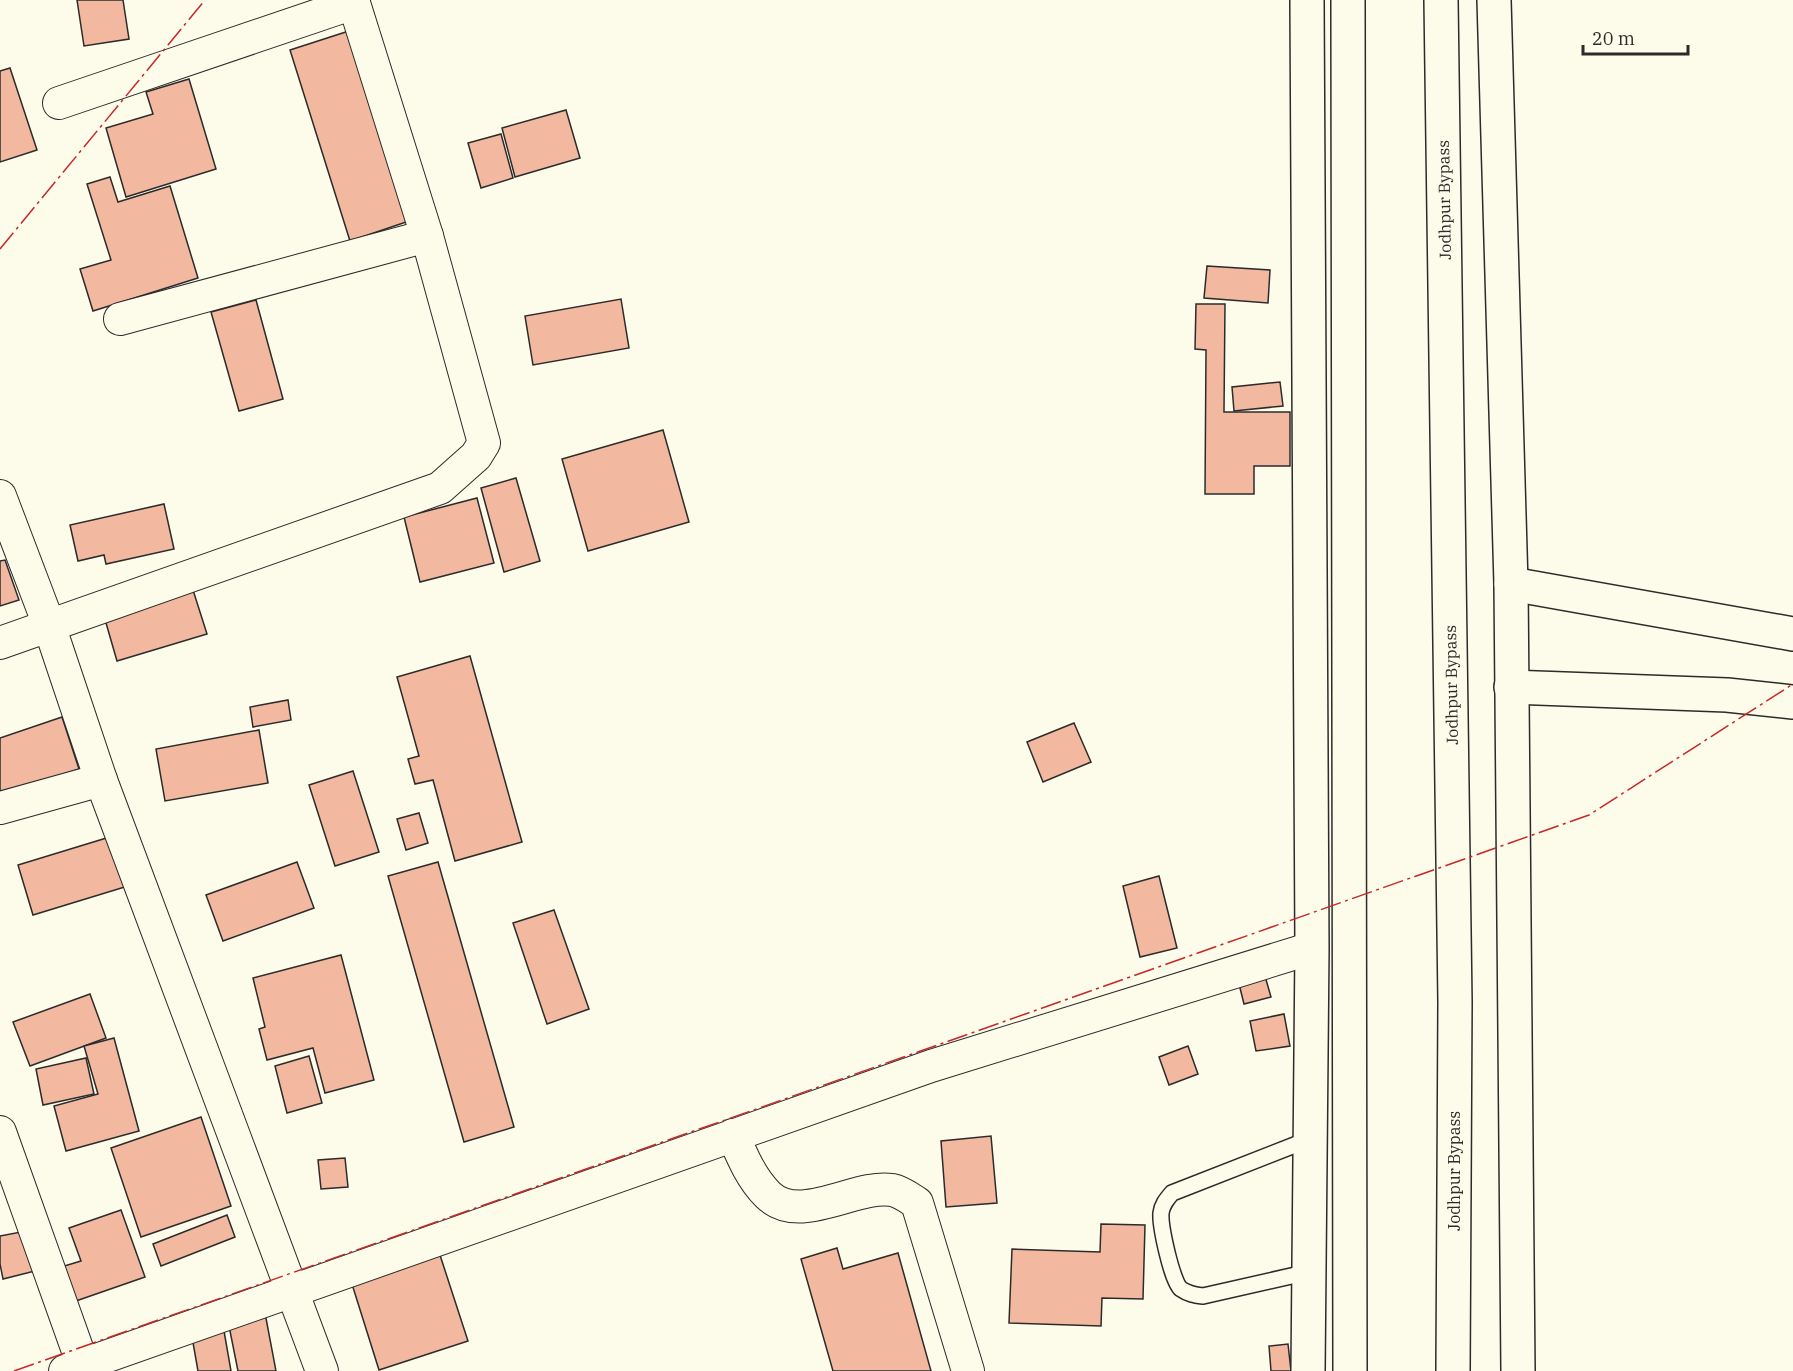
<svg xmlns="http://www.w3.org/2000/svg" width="1793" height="1371" viewBox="0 0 1793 1371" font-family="'IBM Plex Serif',serif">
<rect width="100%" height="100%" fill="#fdfbea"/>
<g fill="#f2b8a0" stroke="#2b2b2b" stroke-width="1.5">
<polygon points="77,0 123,0 129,39 84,46"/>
<polygon points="355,29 415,219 350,241 290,50"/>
<polygon points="10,68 37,150 0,162 0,71"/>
<polygon points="189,79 216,169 126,197 106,128 153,114 146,92"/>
<polygon points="566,110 580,158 515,177 502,128"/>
<polygon points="501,134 513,178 481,188 468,143"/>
<polygon points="110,177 118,202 170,186 198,278 93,311 80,269 111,260 87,184"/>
<polygon points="1207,266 1270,270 1268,303 1204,298"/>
<polygon points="621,299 629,348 533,365 525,316"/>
<polygon points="256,300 283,399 239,411 211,312"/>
<polygon points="1196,304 1225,304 1224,412 1290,412 1290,466 1254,466 1254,494 1205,494 1206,350 1195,349"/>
<polygon points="1280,382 1283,406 1234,411 1232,387"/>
<polygon points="663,430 689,522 588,551 562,459"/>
<polygon points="516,478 540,561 504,572 481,488"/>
<polygon points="477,498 494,563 420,582 404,517"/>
<polygon points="164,504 174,549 106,564 104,555 78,561 70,525"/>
<polygon points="5,560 19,600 0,606 0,561"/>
<polygon points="193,590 207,634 117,661 104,616"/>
<polygon points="470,656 522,842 455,861 433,780 415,784 408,759 419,756 397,677"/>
<polygon points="288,700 291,720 253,727 250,707"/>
<polygon points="62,717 79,769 0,795 0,738"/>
<polygon points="1074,723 1091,762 1043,782 1027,742"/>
<polygon points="259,730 268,783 165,801 156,749"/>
<polygon points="353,771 379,852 335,866 309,785"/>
<polygon points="419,813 428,843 406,850 397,819"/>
<polygon points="113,836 128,886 33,915 18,865"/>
<polygon points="297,862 314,908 223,941 206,895"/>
<polygon points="438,862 514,1127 464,1142 388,876"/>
<polygon points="1159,876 1177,948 1140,957 1123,886"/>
<polygon points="554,910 589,1009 547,1024 513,923"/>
<polygon points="341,955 374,1080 325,1093 313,1048 267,1060 259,1029 265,1027 253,978"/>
<polygon points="1263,969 1271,997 1244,1004 1237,976"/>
<polygon points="90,994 106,1038 30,1066 13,1022"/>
<polygon points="1284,1014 1290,1046 1256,1051 1250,1021"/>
<polygon points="114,1038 139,1131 66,1151 54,1106 98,1094 84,1046"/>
<polygon points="1188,1046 1198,1074 1169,1085 1159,1057"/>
<polygon points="309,1056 322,1103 287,1113 275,1066"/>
<polygon points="86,1058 94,1094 43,1105 36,1069"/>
<polygon points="201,1117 231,1206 141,1237 111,1148"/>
<polygon points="991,1136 997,1203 946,1207 941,1141"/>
<polygon points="345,1158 348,1187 321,1189 318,1160"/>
<polygon points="121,1210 145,1277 73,1302 61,1267 81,1261 69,1228"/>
<polygon points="227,1215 235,1237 161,1266 153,1244"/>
<polygon points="1101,1224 1145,1225 1143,1299 1102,1298 1101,1326 1009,1323 1012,1249 1100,1252"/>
<polygon points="26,1231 35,1271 3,1279 0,1264 0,1236"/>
<polygon points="837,1248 843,1269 898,1253 931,1371 833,1371 801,1259"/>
<polygon points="439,1252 468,1341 379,1370 351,1281"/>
<polygon points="265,1313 276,1371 238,1371 228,1321"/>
<polygon points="224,1331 231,1371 198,1371 192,1337"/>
<polygon points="1288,1344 1291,1371 1271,1371 1269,1346"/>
</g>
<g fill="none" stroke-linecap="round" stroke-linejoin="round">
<g stroke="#2b2b2b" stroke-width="18">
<path id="service" d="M1309,1272L1203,1296C1195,1295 1188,1294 1181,1289C1172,1282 1160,1226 1161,1213C1162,1205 1166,1200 1172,1193L1310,1139"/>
</g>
<g stroke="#2b2b2b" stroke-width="34">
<g id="minor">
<polyline points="59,103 354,3"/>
<polyline points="120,319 427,236"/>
<polyline points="0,496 49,625 101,780"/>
<polyline points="0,643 440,488 476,456 484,443 427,236 353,0"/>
<polyline points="0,808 101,780 322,1371"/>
<polyline points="0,1132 83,1365"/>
<path d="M733,1135C742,1156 751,1178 768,1195C800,1226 856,1184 892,1190C902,1192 909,1198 917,1203L968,1371"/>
<polyline points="65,1371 931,1066 1312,948"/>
</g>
</g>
<g stroke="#2b2b2b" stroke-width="36">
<g id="tertiary">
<polyline points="1307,0 1312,948 1308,1371"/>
<polyline points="1494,0 1511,584 1518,1371"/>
<polyline points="1511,584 1793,634"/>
<polyline points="1511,687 1727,695 1793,702"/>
</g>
</g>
<g stroke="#2b2b2b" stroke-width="36">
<g id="trunk">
<polyline points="1348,0 1350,1371"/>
<polyline points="1441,0 1455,1002 1453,1371"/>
</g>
</g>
<use href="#service" stroke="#fdfbea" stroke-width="15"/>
<use href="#minor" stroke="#fdfbea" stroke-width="32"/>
<use href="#tertiary" stroke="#fdfbea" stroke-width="33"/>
<use href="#trunk" stroke="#fdfbea" stroke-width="33"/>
<g stroke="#c62828" stroke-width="1.5" stroke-dasharray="21 4.5 3 4.5" stroke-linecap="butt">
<polyline points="0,249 205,0"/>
<polyline points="14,1371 1589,815 1793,684"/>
</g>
</g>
<g text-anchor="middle" stroke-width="4.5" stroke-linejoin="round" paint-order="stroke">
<g font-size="16" fill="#2b2b2b" stroke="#fdfbea">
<text transform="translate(1444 200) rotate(-91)" y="6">Jodhpur Bypass</text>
<text transform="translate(1451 685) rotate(-91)" y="6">Jodhpur Bypass</text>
<text transform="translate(1454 1171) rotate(-90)" y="6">Jodhpur Bypass</text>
</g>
</g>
<path d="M1583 45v9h105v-9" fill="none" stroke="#2b2b2b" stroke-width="3"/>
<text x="1592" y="45" font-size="18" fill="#2b2b2b" stroke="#fdfbea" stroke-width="4.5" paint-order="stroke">20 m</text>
</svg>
